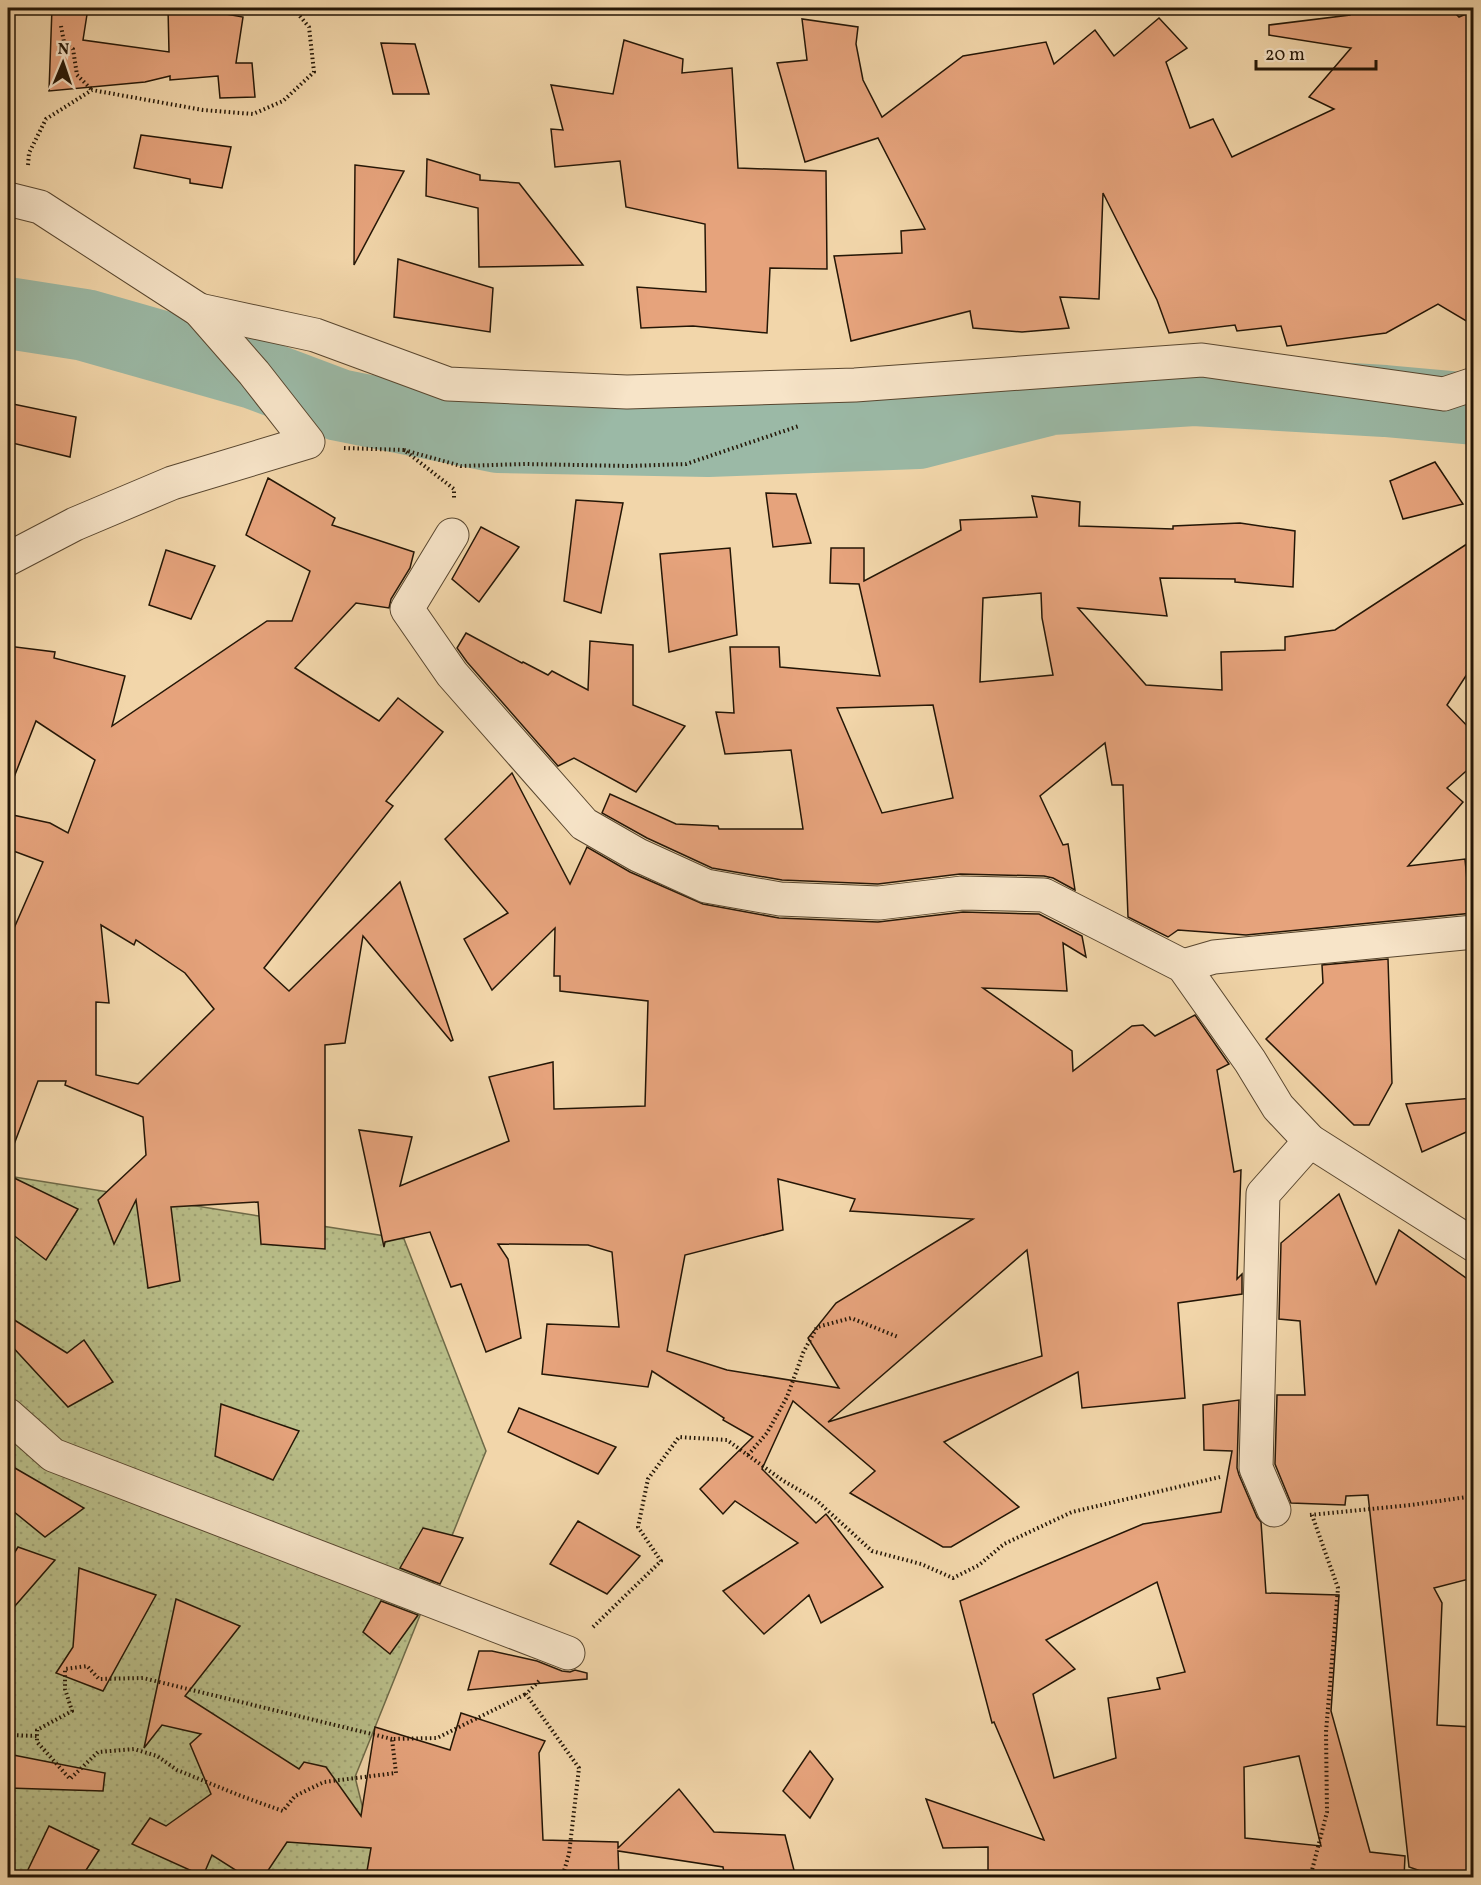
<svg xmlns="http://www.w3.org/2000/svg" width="1481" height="1885" viewBox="0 0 1481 1885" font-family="Vollkorn,serif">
<defs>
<pattern id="grass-dots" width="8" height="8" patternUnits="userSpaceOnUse" patternTransform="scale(1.5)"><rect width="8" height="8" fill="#b9be89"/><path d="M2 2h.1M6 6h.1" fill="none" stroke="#9fa375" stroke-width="1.8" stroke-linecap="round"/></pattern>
</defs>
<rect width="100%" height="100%" fill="#f2d6aa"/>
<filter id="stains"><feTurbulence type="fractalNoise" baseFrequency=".00333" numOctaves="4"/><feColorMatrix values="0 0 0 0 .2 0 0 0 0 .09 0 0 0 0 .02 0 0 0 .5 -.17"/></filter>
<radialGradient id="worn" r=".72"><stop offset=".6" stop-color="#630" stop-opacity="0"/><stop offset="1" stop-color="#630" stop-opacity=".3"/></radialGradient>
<polygon fill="url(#grass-dots)" stroke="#6e6a48" stroke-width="1.5" points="8,1176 404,1239 486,1451 355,1777 380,1877 8,1877"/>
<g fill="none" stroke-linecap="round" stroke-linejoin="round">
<polyline stroke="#9bb9a6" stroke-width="72" points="8,313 85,325 254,373 339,405 498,437 708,441 918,433 1051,399 1194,390 1385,401 1474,409"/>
</g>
<g fill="#e6a37c" stroke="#241606" stroke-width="1.5" fill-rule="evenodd">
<polygon points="52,8 88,8 83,40 169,52 168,8 192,8 243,17 236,63 252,63 255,97 220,98 218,76 170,80 170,76 145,82 49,91"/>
<polygon points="1350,8 1450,8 1459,17 1473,11 1473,325 1438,304 1386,333 1287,346 1281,326 1237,331 1235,325 1169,333 1157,300 1103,193 1099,299 1060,297 1069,328 1022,332 973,328 970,311 851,341 834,256 902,253 901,231 925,229 878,138 805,162 777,63 807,60 802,19 858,27 856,44 863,80 882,117 963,56 1046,42 1054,64 1095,30 1114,56 1159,18 1187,48 1166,62 1190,128 1213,119 1232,157 1334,109 1309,97 1351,48 1269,35 1269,25 1350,15"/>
<polygon points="624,40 683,59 682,73 732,68 738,168 826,171 827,269 770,268 767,333 693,326 641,328 637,287 706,292 705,224 626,207 620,161 555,167 551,129 563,130 551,85 613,94"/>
<polygon points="381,43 415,44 429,94 393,94"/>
<polygon points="141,135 231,147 222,188 190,183 190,179 134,168"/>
<polygon points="427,159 480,175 480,180 519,183 583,265 479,267 478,208 426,196"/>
<polygon points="355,165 404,171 354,265"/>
<polygon points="398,259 493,288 490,332 394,317"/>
<polygon points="8,403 76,417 70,457 8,442"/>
<polygon points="1435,462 1463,504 1403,519 1390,481"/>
<path d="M268,478L335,518L332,525L414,552L410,568L391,599L389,608L356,603L295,668L379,721L398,698L443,732L386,801L393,806L264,968L289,991L400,882L453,1040L451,1041L363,936L345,1043L325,1045V1249L261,1244L258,1202L171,1207L180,1281L148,1288L136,1200L114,1244L98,1200L146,1155L143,1117L65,1085L66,1081H38L10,1155L8,1154V942L43,862L8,849V814L50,823L68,833L95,760L36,721L9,790L8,789V646L55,652L54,658L125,676L112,726L267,621H292L310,571L246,535ZM101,925L134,945L136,940L185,973L214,1009L138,1084L96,1075V1002L109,1003Z"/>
<polygon points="766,493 796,494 811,543 773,547"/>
<path d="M1032,496L1080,502L1079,526L1173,529V526L1240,523L1295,531L1293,587L1235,582V579L1160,578L1167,616L1078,608L1146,685L1222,690L1221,652L1285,650V637L1335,630L1473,540V665L1447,705L1473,732V765L1447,788L1463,802L1408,866L1465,859L1468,891H1473V913L1246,935L1178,930L1168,937L1128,917L1123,785H1112L1105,743L1040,796L1063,845L1068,844L1075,890L1053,878L1044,876L960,874L878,884L782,880L712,868L647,838L602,813L610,794L676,824L718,826L719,829H803L791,750L725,754L716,712L734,713L730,647H779L780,667L880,676L859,584L830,583L831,548H864V581L961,530L960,520L1037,517ZM1041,593L1042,618L1053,675L980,682L983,598ZM933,705L953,798L882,813L837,708Z"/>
<polygon points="576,500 623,503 601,613 564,601"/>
<polygon points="481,527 519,547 479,602 452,579"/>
<polygon points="730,548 737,635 669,652 660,554"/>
<polygon points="166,550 215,566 191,619 149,605"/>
<polygon points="466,633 522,663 523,662 548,675 552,671 588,690 590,641 633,645 633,705 685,726 636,792 574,758 558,766 467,662 457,648"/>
<path d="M512,773L570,884L587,847L630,872L703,904L779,918L878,922L963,912L1039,914L1082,936L1086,957L1063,943L1067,991L983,988L1072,1051L1073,1071L1132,1026L1143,1025L1155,1036L1195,1015L1229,1064L1217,1070L1234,1172L1241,1170L1237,1279L1242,1274V1294L1178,1303L1185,1398L1082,1408L1078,1372L944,1442L1019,1507L951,1547H943L850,1493L875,1471L793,1401L762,1469L816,1523L826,1514L883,1587L821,1623L809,1595L764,1634L723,1591L798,1543L735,1501L723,1514L700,1489L753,1437L723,1420L724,1418L652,1371L648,1387L542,1374L547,1324L619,1327L612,1252L588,1245L498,1244L508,1259L521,1338L486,1352L461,1284L451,1287L430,1232L385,1242L384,1247L359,1130L412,1137L400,1186L509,1141L489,1077L553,1062L554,1109L645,1106L648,1001L560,991V976H554L555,928L492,990L464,939L508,913L445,839ZM778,1179L855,1199L850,1211L973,1219L836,1303L808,1338L839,1388L727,1370L667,1351L685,1255L783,1230ZM1027,1250L1042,1356L828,1422L849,1404Z"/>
<polygon points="1388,959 1392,1083 1369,1125 1354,1125 1266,1039 1323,983 1322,965"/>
<polygon points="1473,1098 1473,1129 1422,1152 1406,1104"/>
<polygon points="8,1175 78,1209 46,1260 8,1231"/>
<polygon points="1339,1194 1376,1284 1399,1230 1473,1283 1473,1578 1434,1588 1442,1603 1437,1725 1473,1727 1473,1878 1441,1878 1409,1867 1368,1495 1346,1496 1345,1505 1291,1503 1275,1464 1277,1395 1305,1395 1300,1321 1279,1319 1281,1243"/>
<polygon points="8,1316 67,1353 84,1340 113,1382 68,1407 8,1342"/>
<path d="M1239,1400L1237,1468L1239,1475L1257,1517L1261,1522L1266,1593L1339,1595L1331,1711L1370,1852L1405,1856L1404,1878H1218L1183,1871L1181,1878H988V1847L943,1848L926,1799L1044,1840L994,1722L992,1723L960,1601L1143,1524L1221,1512L1232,1451L1204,1450L1203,1405ZM1157,1582L1185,1672L1157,1678L1160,1689L1108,1698L1116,1758L1054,1778L1033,1694L1075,1669L1046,1640ZM1299,1756L1321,1846L1245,1838L1244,1767Z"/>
<polygon points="221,1404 299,1431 273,1480 215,1456"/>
<polygon points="519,1408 616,1447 598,1474 508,1432"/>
<polygon points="8,1464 84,1508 45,1537 8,1507"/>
<polygon points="578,1521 640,1556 607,1594 550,1564"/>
<polygon points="423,1528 463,1538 440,1584 400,1568"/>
<polygon points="18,1547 55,1560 8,1614 8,1563"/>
<polygon points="79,1568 156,1595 103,1691 56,1673 73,1647"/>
<polygon points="176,1599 240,1626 185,1696 299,1769 304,1762 326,1767 361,1816 375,1727 450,1750 461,1713 545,1741 539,1753 543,1840 618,1842 618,1848 679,1789 714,1832 785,1835 796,1878 725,1878 723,1867 618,1851 619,1878 384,1878 367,1871 371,1848 287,1842 263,1878 248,1878 212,1855 203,1876 132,1844 150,1818 166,1826 211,1794 190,1744 201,1734 162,1725 144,1748"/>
<polygon points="381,1601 418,1615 390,1654 363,1632"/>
<polygon points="479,1651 492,1651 537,1661 562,1671 570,1672 575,1670 587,1673 587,1679 468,1690"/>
<polygon points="810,1751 833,1779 810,1818 783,1791"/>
<polygon points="8,1754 105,1773 103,1791 8,1788"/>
<polygon points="49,1826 99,1850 81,1878 24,1878"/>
</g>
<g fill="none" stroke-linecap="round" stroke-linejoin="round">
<g stroke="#58462f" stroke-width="35">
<g id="minor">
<polyline points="8,199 40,207 199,310 254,373 308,442 172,483 75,524 8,559"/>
<polyline points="199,310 315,335 448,384 627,392 855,385 1202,360 1444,394 1474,384"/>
<polyline points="452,535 407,609 452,674 584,824 638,855 706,886 780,899 879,903 962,893 1044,895 1183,966 1250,1061 1278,1107 1310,1141 1474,1245"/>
<polyline points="1183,966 1214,957 1474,932"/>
<polyline points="8,1415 53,1455 568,1653"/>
<polyline points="1274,1510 1256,1468 1263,1194 1310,1141"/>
</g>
</g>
<g stroke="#241606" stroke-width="4" stroke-dasharray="1.5 3" stroke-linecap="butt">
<polyline points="61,26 64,42 73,49 77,75 92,90"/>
<polyline points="28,165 29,153 46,119 92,90 203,110 253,114 283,101 314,72 309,27 293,8"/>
<polyline points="344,448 404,450 454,489 454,498"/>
<polyline points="404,450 461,466 525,464 629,466 686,464 799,426"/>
<polyline points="748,1455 767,1433 787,1397 803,1353 817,1327 851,1318 898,1337"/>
<polyline points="1310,1515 1411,1505 1474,1496"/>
<polyline points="593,1627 661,1561 638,1527 648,1479 679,1437 727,1440 782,1480 816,1500 872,1551 921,1564 953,1578 979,1565 1004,1544 1072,1512 1220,1477"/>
<polyline points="539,1681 526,1694 579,1768 569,1854 562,1878"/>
<polyline points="8,1735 37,1736"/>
<polyline points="392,1739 143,1678 99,1679 87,1666 65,1669 65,1689 72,1711 37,1730 37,1742 70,1779 98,1752 134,1749 157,1756 177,1770 241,1796 283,1811 295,1796 324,1782 396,1773 392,1739 437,1738 526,1694"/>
<polyline points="1310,1878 1327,1812 1326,1732 1338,1588 1312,1515"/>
</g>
<use href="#minor" stroke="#f7e4c8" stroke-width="33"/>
</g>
<rect width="1481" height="1885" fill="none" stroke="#f2d6aa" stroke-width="30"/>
<rect x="9" y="9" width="1463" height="1867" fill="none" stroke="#241606" stroke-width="3"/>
<rect x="15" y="15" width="1451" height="1855" fill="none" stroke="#241606" stroke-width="1.5"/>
<g transform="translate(63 63) rotate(2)" stroke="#f7e4c8" stroke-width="4.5" paint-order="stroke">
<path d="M0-4.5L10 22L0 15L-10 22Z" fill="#241606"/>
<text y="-9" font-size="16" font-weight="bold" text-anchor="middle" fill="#241606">N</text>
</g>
<path d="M1256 60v9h120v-9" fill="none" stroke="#241606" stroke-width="3"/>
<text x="1265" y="60" font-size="18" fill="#241606" stroke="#f7e4c8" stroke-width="4.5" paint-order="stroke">20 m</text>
<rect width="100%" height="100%" filter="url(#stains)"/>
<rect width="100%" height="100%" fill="url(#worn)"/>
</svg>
